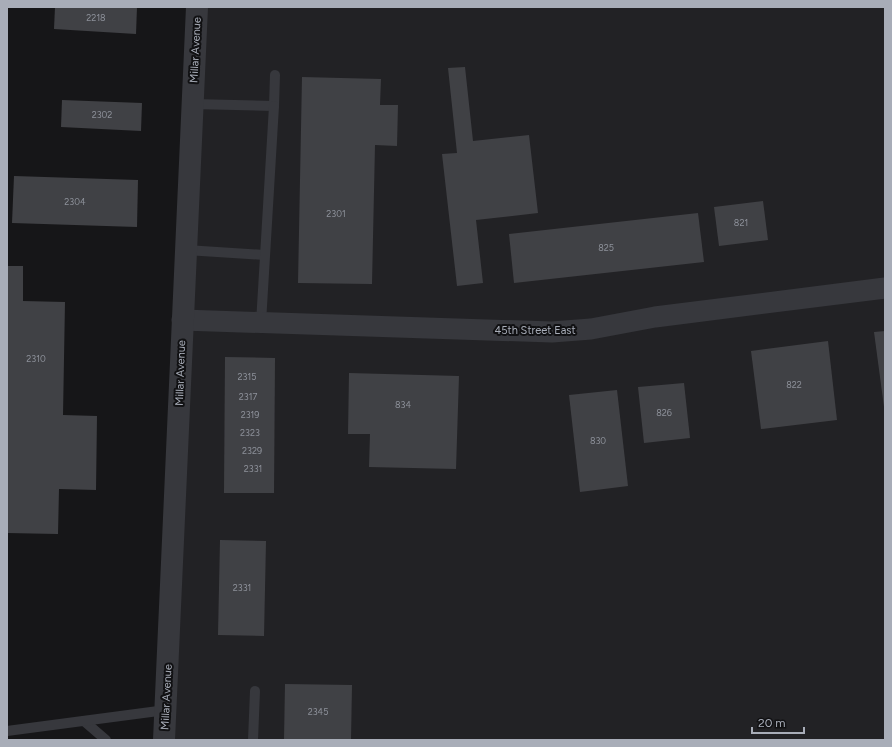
<svg xmlns="http://www.w3.org/2000/svg" width="892" height="747" viewBox="0 0 892 747" font-family="Figtree,sans-serif">
<rect width="100%" height="100%" fill="#161618"/>
<polygon fill="#222225" points="197,7 885,7 885,740 164,740"/>
<g fill="#404145">
<polygon points="55,7 137,7 136,34 54,29"/>
<polygon points="465,67 473,141 529,135 538,213 476,220 483,283 457,286 442,154 457,153 448,68"/>
<polygon points="302,77 381,79 380,105 398,105 397,146 375,145 372,284 298,283"/>
<polygon points="62,100 142,103 141,131 61,127"/>
<polygon points="14,176 138,180 137,227 12,223"/>
<polygon points="763,201 768,240 719,246 714,207"/>
<polygon points="698,213 704,262 514,283 509,234"/>
<polygon points="7,266 23,266 23,301 65,302 63,415 97,416 96,490 59,489 58,534 7,533"/>
<polygon points="885,331 885,407 884,407 874,332"/>
<polygon points="828,341 837,420 761,429 751,351"/>
<polygon points="225,357 275,358 274,493 224,493"/>
<polygon points="349,373 459,376 456,469 369,467 370,434 348,434"/>
<polygon points="684,383 690,438 644,443 638,387"/>
<polygon points="617,390 628,486 580,492 569,395"/>
<polygon points="220,540 266,541 264,636 218,635"/>
<polygon points="285,684 352,685 351,740 284,740"/>
</g>
<g fill="none" stroke-linecap="round" stroke-linejoin="round">
<g stroke="#37383d" stroke-width="10">
<polyline points="192,104 274,106 275,75"/>
<polyline points="186,250 265,255"/>
<polyline points="261,323 274,106"/>
<polyline points="84,721 106,740"/>
<polyline points="7,731 166,710"/>
<polyline points="253,740 255,691"/>
</g>
<polyline stroke="#37383d" stroke-width="21" points="182,320 552,332 591,329 655,317 885,288"/>
<polyline stroke="#37383d" stroke-width="22" points="164,740 197,7"/>
</g>
<g text-anchor="middle" stroke-width="4" stroke-linejoin="round" paint-order="stroke">
<g font-size="9" fill="#8e929b">
<text x="96" y="21">2218</text>
<text x="102" y="118">2302</text>
<text x="75" y="205">2304</text>
<text x="336" y="217">2301</text>
<text x="741" y="226">821</text>
<text x="606" y="251">825</text>
<text x="36" y="362">2310</text>
<text x="247" y="380">2315</text>
<text x="794" y="388">822</text>
<text x="248" y="400">2317</text>
<text x="403" y="408">834</text>
<text x="664" y="416">826</text>
<text x="250" y="418">2319</text>
<text x="250" y="436">2323</text>
<text x="598" y="444">830</text>
<text x="252" y="454">2329</text>
<text x="253" y="472">2331</text>
<text x="242" y="591">2331</text>
<text x="318" y="715">2345</text>
</g>
<g font-size="11" fill="#a8adb8" stroke="#111113">
<text transform="translate(195 50) rotate(-87)" y="4">Millar Avenue</text>
<text x="535" y="334">45th Street East</text>
<text transform="translate(180 373) rotate(-88)" y="4">Millar Avenue</text>
<text transform="translate(166 697) rotate(-87)" y="4">Millar Avenue</text>
</g>
</g>
<rect width="892" height="747" fill="none" stroke="#a8adb8" stroke-width="16"/>
<path d="M752 727v6h52v-6" fill="none" stroke="#a8adb8" stroke-width="2"/>
<text x="758" y="727" font-size="12" fill="#a8adb8" stroke="#111113" stroke-width="3" paint-order="stroke">20 m</text>
</svg>
